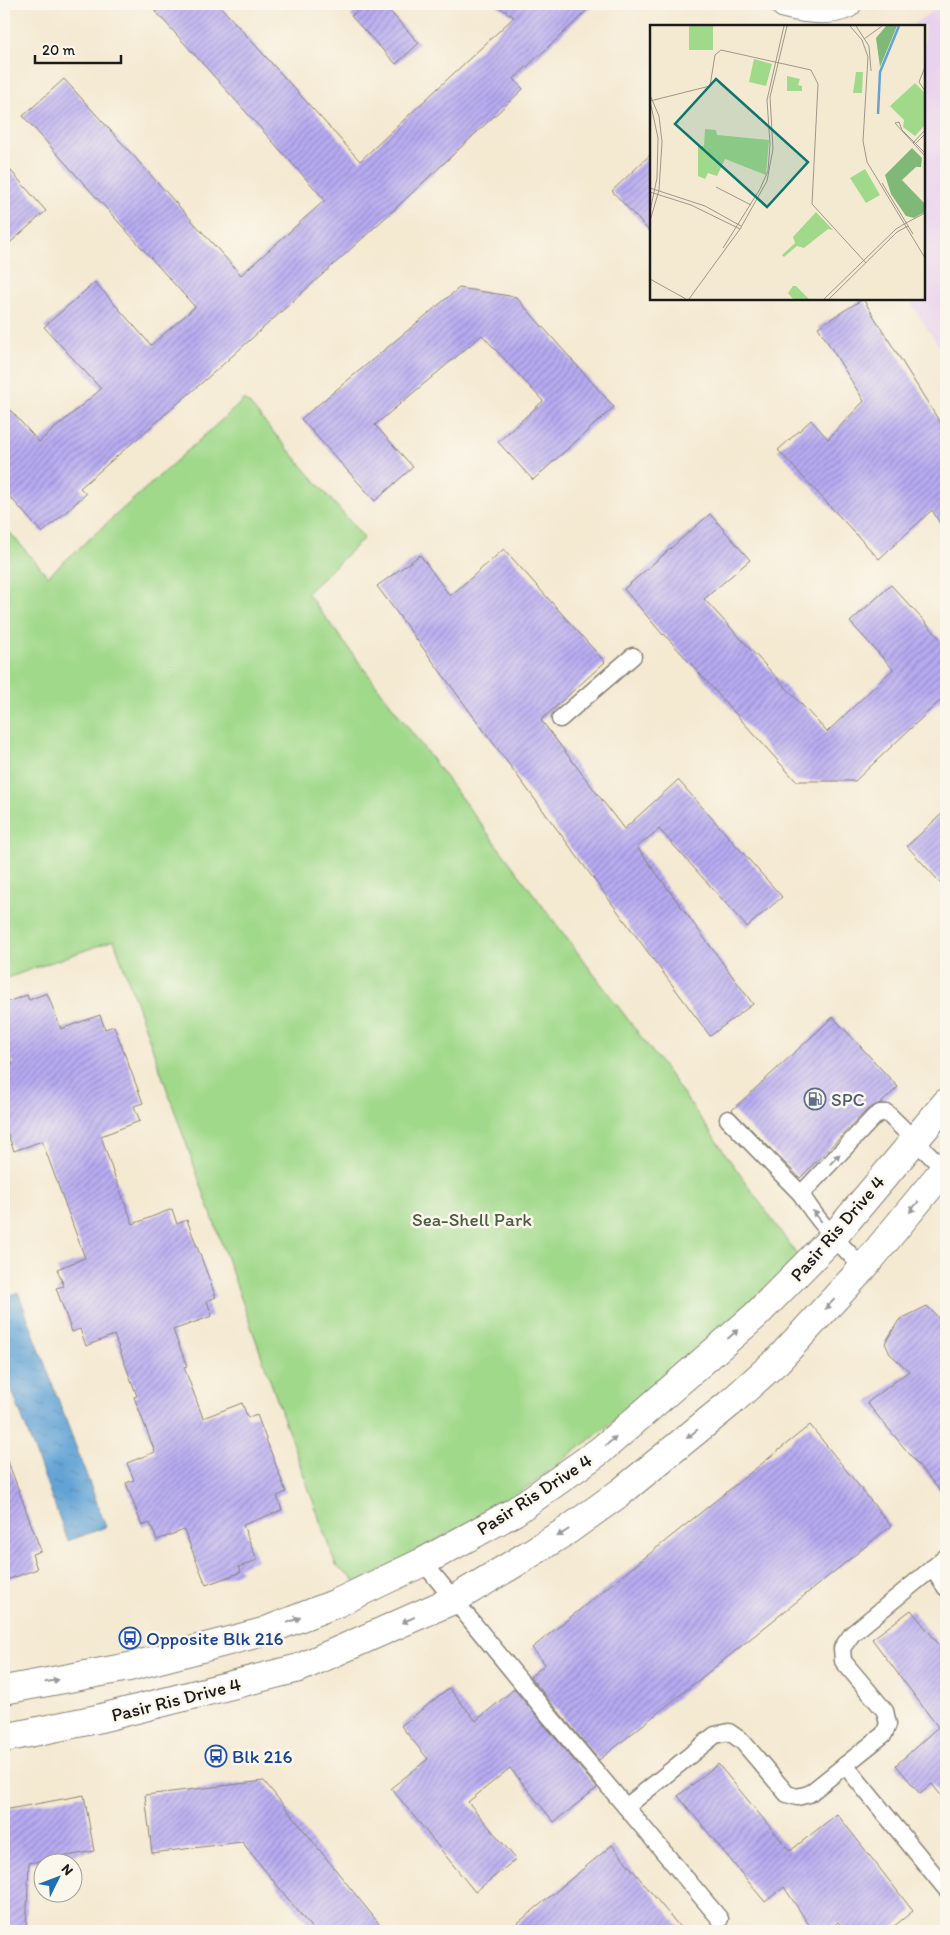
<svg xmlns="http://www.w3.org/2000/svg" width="950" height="1935" viewBox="0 0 950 1935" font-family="Itim,sans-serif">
<defs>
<pattern id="water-ripples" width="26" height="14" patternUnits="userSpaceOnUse" patternTransform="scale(1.25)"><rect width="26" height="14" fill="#62a3d5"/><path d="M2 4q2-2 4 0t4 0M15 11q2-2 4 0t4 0" fill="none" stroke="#5084ac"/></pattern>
<pattern id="building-hatch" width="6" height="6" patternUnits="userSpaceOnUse" patternTransform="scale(1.25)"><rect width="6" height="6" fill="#b7abf2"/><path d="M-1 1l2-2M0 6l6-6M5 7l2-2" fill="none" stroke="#948ac3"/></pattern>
</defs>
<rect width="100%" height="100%" fill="#fbf7ec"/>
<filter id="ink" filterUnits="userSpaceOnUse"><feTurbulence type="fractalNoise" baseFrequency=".02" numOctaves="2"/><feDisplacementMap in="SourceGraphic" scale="10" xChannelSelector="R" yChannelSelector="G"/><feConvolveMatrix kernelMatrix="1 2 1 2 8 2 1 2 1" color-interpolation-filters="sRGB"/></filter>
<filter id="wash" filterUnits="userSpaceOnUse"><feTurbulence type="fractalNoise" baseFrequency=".0096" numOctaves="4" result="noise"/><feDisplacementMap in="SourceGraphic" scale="20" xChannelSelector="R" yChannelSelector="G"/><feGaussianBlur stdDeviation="1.12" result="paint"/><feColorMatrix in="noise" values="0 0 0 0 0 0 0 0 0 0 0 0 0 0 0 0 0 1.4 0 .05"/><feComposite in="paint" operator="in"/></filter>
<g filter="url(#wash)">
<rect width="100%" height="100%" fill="#f4e9d1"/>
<polygon fill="#e9d2ed" points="943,4 946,4 946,357 908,299 924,299 924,26 911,26"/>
<polygon fill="#a1d98b" stroke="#5e7a54" points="245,399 364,538 307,593 672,1078 799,1258 636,1405 533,1483 500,1505 358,1583 336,1566 114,940 4,979 4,526 48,576"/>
<polygon fill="url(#water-ripples)" stroke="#3f6078" points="18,1292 106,1527 68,1541 4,1369 4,1298"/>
<g id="blocks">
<g fill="url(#building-hatch)">
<polygon points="149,4 218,4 360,161 514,17 495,4 594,4 514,79 523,89 395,209 220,367 80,488 86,494 42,533 4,490 4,403 39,442 101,389 44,327 95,282 151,345 195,307 23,116 64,79 241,275 325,200"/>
<polygon points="364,4 383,4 419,43 396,64 351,16"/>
<polygon points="651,154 651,233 612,191"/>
<polygon points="4,163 46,211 4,248"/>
<polygon points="459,288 516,297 614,407 533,480 498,442 543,401 482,335 375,425 413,467 375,501 301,419"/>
<polygon points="863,299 946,432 946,533 932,510 879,559 778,450 811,420 828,439 864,401 818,327"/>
<polygon points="710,514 750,560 704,599 827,732 893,669 850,622 891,585 946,645 946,695 855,781 796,781 664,634 663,635 624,589"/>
<polygon points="504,549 605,662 541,720 624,829 678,780 782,897 747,927 659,829 637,847 753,1004 710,1036 377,586 420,555 450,596"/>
<polygon points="946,810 946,889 907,846"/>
<polygon points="47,993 61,1029 100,1015 105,1029 114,1026 143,1103 134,1106 140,1121 101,1136 113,1172 133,1224 172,1209 177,1224 187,1220 216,1297 207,1301 212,1316 173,1330 187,1366 184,1367 203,1418 242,1403 248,1418 257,1415 286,1492 277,1496 282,1510 243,1525 257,1560 239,1567 241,1572 206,1585 184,1530 157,1540 150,1523 142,1526 126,1483 134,1480 127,1463 155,1452 134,1397 137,1396 114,1335 86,1346 80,1329 72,1332 56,1288 64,1286 57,1269 85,1258 42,1141 14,1151 4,1124 4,1067 13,1064 4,1040 4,1003 27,995 29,1000"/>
<polygon points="833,1017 898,1087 881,1103 868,1109 800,1178 732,1110"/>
<polygon points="927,1306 937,1316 946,1334 946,1498 867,1403 909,1371 890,1354 885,1343 899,1320"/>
<polygon points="810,1425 891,1526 599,1760 530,1677 545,1664 532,1648"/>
<polygon points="4,1456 6,1456 41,1551 32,1554 37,1569 4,1581"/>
<polygon points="911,1610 946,1653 946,1802 932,1784 920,1794 896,1765 938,1727 872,1639"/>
<polygon points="449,1688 476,1721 514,1689 597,1788 554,1822 510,1768 468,1802 516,1859 475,1892 391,1788 428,1759 401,1726"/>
<polygon points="718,1764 790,1851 837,1814 913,1911 888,1931 846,1931 838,1922 826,1931 813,1931 784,1887 765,1902 678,1796"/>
<polygon points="264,1781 385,1931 314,1931 242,1842 152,1853 145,1795"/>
<polygon points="84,1795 94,1851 29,1863 26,1931 4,1931 4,1810"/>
<polygon points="612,1845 683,1931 508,1931"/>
</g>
</g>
</g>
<g filter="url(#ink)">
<use href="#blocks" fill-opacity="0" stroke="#888276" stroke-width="1"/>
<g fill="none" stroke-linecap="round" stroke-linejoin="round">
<g stroke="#888276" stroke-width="19">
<g id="service">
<polyline points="560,719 633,656"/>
<path d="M728,1119L801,1194C817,1221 841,1245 863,1268"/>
<polyline points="801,1194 875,1116 880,1113 887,1113 944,1169"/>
<polyline points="423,1562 541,1706 720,1919"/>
<polyline points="932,1568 946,1588"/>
<polyline points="845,1765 946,1889"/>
<polyline points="626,1807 715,1735 729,1732 742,1741 787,1794 797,1797 809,1794 884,1734 888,1724 885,1711 843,1661 842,1648 852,1634 946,1557"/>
</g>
</g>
<g stroke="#888276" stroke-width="30">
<path id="minor" d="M785,4C804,9 828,13 847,4"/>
</g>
<g stroke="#888276" stroke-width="30">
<g id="tertiary">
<polyline points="4,1690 129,1667 263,1632 337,1603 423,1562 514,1512 601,1450 755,1316 834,1236 946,1103"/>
<polyline points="4,1738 97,1719 299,1668 453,1600 515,1563 568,1530 621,1492 729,1404 778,1360 863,1268 946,1167"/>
</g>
</g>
<use href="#service" stroke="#fff" stroke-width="16"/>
<use href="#minor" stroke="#fff" stroke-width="28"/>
<use href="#tertiary" stroke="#fff" stroke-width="28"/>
</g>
<defs><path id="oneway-solid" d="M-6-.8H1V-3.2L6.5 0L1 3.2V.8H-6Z" transform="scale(1.25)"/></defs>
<g fill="#999">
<use href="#oneway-solid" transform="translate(835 1159) rotate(-46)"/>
<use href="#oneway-solid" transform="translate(914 1207) rotate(129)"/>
<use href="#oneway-solid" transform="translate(817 1216) rotate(-129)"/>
<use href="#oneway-solid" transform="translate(830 1304) rotate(133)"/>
<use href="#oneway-solid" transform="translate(733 1334) rotate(-41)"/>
<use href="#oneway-solid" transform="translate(692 1434) rotate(141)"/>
<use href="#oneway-solid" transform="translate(611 1441) rotate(-41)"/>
<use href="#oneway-solid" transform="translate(563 1533) rotate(148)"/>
<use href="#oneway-solid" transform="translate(294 1620) rotate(-22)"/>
<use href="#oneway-solid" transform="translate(408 1620) rotate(156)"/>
<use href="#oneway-solid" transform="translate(52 1681) rotate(-11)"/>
</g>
</g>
<defs>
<g id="fuel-ring" transform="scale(1.125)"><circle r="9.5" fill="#fbf7ec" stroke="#5c6f8a" stroke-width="1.5"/><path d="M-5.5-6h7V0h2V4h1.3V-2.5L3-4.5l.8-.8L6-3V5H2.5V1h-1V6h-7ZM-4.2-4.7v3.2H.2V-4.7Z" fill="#5c6f8a"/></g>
<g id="bus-ring" transform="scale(1.125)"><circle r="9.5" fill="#fbf7ec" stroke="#1a4fb4" stroke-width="1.5"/><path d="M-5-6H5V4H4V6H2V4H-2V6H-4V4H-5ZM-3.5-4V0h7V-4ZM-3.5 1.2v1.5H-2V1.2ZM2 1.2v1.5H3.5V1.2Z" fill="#1a4fb4"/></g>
</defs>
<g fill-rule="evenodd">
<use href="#fuel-ring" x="815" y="1099"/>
<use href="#bus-ring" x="130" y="1638"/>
<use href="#bus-ring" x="216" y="1756"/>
</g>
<g text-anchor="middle" stroke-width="5" stroke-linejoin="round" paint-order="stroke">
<g font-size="19" fill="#4e5e75" stroke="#fbf7ec" text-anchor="start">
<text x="831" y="1106">SPC</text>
</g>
<g font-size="19" fill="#4b5e43" stroke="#fbf7ec">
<text x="472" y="1226">Sea-Shell Park</text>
</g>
<g font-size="19" fill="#1c1c1c" stroke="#fbf7ec">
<text transform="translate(837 1228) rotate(-49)" y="7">Pasir Ris Drive 4</text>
<text transform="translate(534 1494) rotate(-33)" y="7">Pasir Ris Drive 4</text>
<text transform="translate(176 1699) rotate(-14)" y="7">Pasir Ris Drive 4</text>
</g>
<g font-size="19" fill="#164399" stroke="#fbf7ec" text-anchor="start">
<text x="146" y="1645">Opposite Blk 216</text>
<text x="232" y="1763">Blk 216</text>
</g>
</g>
<g transform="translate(650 25)">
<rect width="275" height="275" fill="#f4e9d1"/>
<path d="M265,58L275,68V100L265,111L253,102L254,95L240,81ZM143,261H146L159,274H143L138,268Z" fill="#a1d98b"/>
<path d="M236,1H247L230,42L226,13ZM262,123L272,133L271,142H266L252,155L275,179V187L264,193L256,191L241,169L235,150Z" fill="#80b977"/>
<path d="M39,1H63V25H39ZM104,34L122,39L116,61L99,57ZM206,47H213L212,68H203ZM137,51L150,54L148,60L152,61V66H137ZM55,104L66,105L67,110L119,115L116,150L75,134L67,151L58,148L55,154L48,151V121H54ZM215,144L230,170L216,178L200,153ZM166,187L183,205L178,204L154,223L147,221L134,232L132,230L145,218L143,212Z" fill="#a1d98b"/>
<path fill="none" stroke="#62a3d5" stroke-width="2.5" d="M228,89L230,47L249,1"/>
<path fill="none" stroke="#9e9789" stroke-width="1" d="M200,1L212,15L218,32L213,116L217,137L275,233M206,1L219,21L221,46M214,14L232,1M275,42L269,57L275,66M0,70L9,91L12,117L9,165L0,196M0,76L60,61L65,30L71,25L161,45L168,59L162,179L216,238M0,76L8,113L7,153L0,186M263,118L275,105M264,120L275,109M275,128L252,105L249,97L245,98L275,131M232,158L263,209M66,162L101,180M0,163L55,181L91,201M0,167L41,180L90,204M256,198L275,188M73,223L110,164L118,146L120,119L117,75L134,1M0,254L36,274M39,274L90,204L117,156L123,124L120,72L137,1M174,274L246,204L256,198M179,274L247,207L258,201"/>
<path fill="#0f766e" fill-opacity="0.15" stroke="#0f766e" stroke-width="2.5" d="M66,54L158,137L117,182L25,99Z"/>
<rect width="275" height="275" fill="none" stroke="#1c1c1c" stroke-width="2.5"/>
</g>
<rect width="950" height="1935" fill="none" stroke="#fbf7ec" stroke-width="20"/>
<g transform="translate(58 1878) rotate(48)"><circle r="24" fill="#fbf7ec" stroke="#a29f99"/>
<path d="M0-4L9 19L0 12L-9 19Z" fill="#1f6fb2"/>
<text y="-8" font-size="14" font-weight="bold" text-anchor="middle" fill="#1c1c1c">N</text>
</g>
<path d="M35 55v8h86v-8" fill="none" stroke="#1c1c1c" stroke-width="2.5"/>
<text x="42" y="55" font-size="15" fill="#1c1c1c" stroke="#fbf7ec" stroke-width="4" paint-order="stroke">20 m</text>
</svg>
